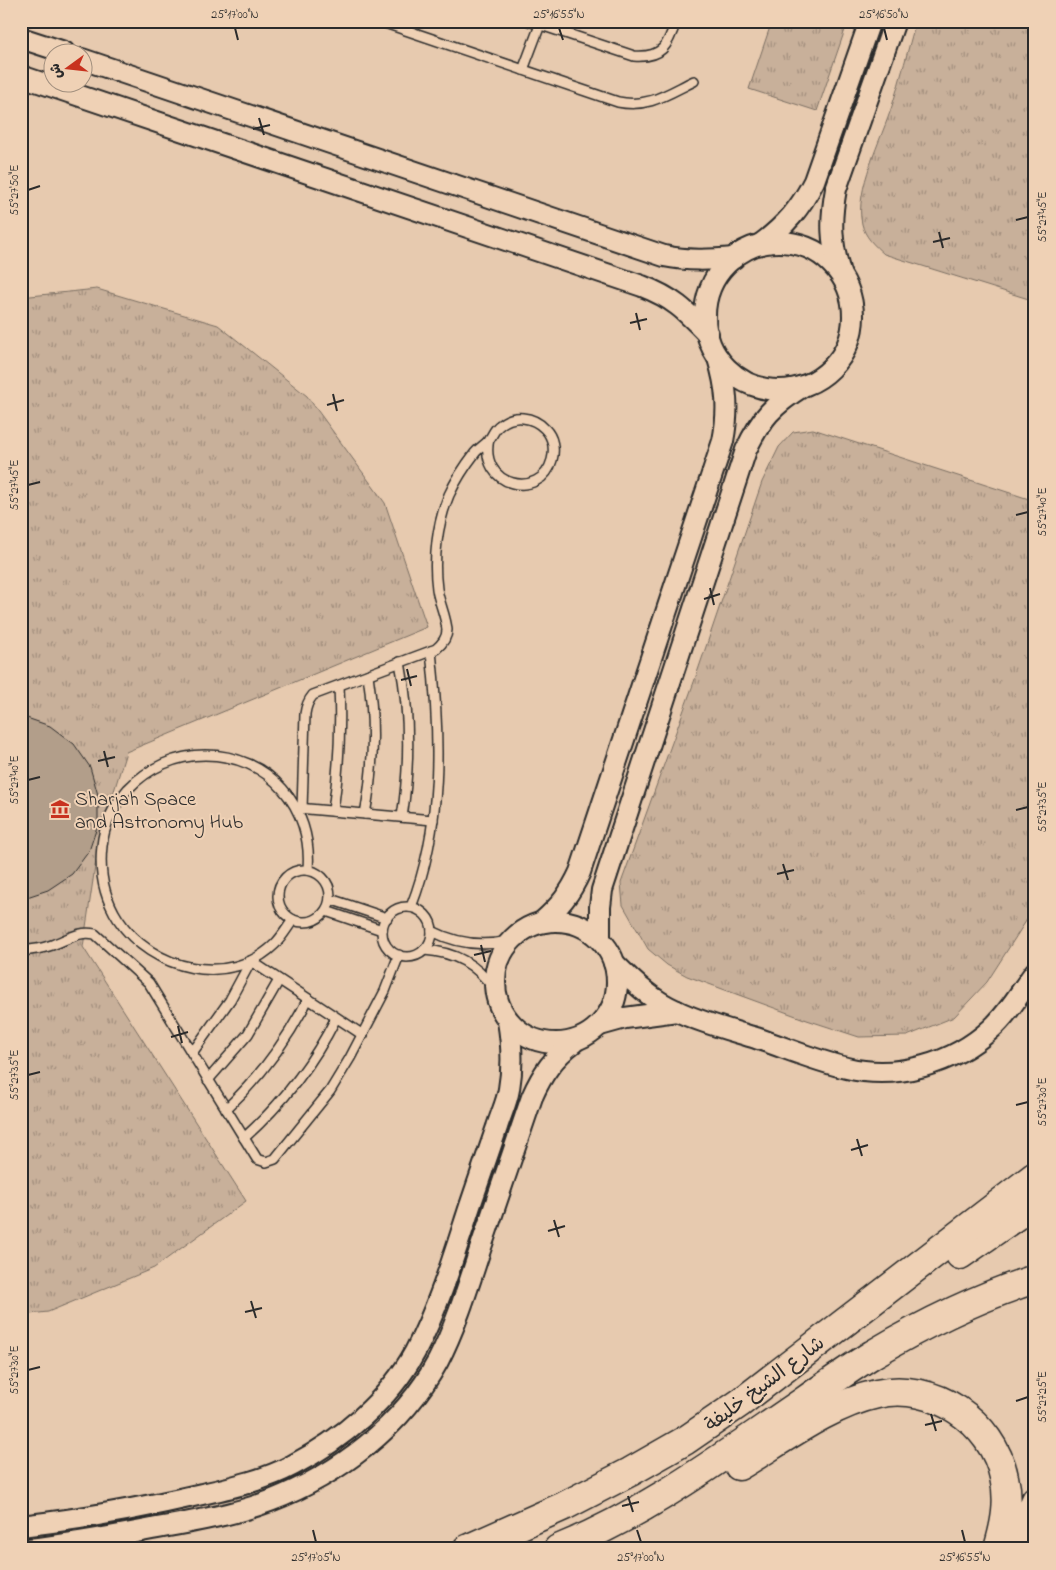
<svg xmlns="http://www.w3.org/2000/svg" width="1056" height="1570" viewBox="0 0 1056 1570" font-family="'Indie Flower','Playpen Sans Arabic',sans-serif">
<defs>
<pattern id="grass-tufts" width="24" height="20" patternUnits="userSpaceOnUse" patternTransform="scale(1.25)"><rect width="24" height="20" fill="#c8b09a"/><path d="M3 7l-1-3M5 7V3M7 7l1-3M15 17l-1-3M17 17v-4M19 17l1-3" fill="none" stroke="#a38f7e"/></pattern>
</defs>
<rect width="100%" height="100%" fill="#e7caaf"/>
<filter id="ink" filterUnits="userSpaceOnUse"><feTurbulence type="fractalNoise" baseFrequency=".02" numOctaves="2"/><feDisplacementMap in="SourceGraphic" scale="10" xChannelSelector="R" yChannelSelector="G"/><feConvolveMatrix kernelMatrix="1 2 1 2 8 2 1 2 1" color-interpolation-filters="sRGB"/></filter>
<g filter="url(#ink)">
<g fill="url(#grass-tufts)" stroke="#7a6e62">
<polygon points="772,21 848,21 817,111 749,89"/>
<path d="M916,21H1035V301L884,254C874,245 865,237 862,224C854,191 882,138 892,106C901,78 908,49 916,21Z"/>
<polygon points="97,289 218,325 307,396 385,503 427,627 126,752 99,840 83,947 246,1201 154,1268 48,1312 21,1315 21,297"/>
<polygon points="813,429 1035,501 1035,907 987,982 954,1017 907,1036 859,1037 807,1020 687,976 667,965 648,949 623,905 621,883 694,682 762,482 779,447 793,432"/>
</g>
<polygon fill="#b29e8a" stroke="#2b2b2b" points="21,716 50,726 74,744 90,767 98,795 98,824 89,851 72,874 48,890 21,899"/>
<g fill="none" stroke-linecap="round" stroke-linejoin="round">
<g stroke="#2b2b2b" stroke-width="12">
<g id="service">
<path d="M379,21L618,102C649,108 667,94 694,81"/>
<path d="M529,21L634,56C662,58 668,46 676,21"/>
<polyline points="523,70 540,25"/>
<path d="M400,662C410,714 410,765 402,817"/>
<polyline points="297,808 433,820"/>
<path d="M302,809L305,714C306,706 308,701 313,695L436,649C442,644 447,638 447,630C446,616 439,603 437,589C433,559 437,524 449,495C456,480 465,466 475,453C479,448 485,445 489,440C493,435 494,429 500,425C513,414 533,416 545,429C553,437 555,449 552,460C541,501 478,487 489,439"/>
<path d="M333,811C339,769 341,728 339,686"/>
<path d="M365,814C374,767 375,722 368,675"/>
<circle cx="304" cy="896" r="26"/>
<polyline points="330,899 387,918"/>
<path d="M411,907C443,826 440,736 431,651"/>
<circle cx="407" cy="932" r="25"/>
<polyline points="326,911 382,930"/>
<path d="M293,920C287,928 282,937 275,944C229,989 151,970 118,919C104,897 99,872 102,846C104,825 114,805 128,789C148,768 176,755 205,755C269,755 313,807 308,869"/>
<path d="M432,931C457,944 481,947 509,941"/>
<path d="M424,950C455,952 476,964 494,989"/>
<path d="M21,951C31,950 40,949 49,946C66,941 78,930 95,934L149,983L257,1159L266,1162L275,1159L330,1091L350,1058L385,991L399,955"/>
<polyline points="192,1053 230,1000 251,961 363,1035"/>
<polyline points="208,1080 248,1034 279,980"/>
<path d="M226,1109C260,1077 287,1041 308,999"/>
<path d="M244,1138C283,1103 313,1064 336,1018"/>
</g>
</g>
<g stroke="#2b2b2b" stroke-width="24">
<g id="tertiary">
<polyline points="21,38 64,52"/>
<path d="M82,59L664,256C688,261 710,260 734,258"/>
<path d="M21,76L642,286C673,298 685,310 708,334"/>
<circle cx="779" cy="316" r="74"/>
<path d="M761,244C786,225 800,209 814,181L870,21"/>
<path d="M840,273C831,242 830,221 836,189L895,21"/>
<circle cx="556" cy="982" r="61"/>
<path d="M542,922C560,906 570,894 580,872L723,441C729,410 727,388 718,358"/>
<path d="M600,939V907L602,890L746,450C761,418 773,405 803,386"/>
<path d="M614,963C633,982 653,1001 677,1011C702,1023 730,1030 756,1038C786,1048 816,1061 847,1068C897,1080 953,1064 991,1029C1009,1013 1021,991 1035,972"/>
<polyline points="600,1025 625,1018 677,1011"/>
<path d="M21,1526C82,1519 142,1508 202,1494C233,1487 265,1480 293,1465C341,1440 389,1400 415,1352C439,1306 454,1255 470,1206C479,1180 488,1153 497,1127C501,1114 507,1102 509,1089C513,1066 512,1044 508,1021"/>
<path d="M29,1549C70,1544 111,1537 152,1529C191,1522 233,1515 270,1501C338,1475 403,1426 438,1361C457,1324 469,1283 482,1244C499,1195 515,1146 532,1097C542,1074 554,1057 574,1042"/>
</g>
</g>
<g stroke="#2b2b2b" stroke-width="30">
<polyline id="primary" points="1013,1549 1035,1500"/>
</g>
<g stroke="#2b2b2b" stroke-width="31">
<g id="trunk">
<polyline points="960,1255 1035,1203"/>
<path d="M739,1466C781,1441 830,1404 877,1394C933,1381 993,1422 1004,1477C1010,1502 1005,1525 998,1549"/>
<polyline points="467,1549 564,1506 630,1472 686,1440 740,1403 1035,1176"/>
<path d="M558,1549C647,1513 723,1456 801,1403C825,1386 849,1369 873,1354C924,1324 978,1297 1035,1279"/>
</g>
</g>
<use href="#service" stroke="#efd1b5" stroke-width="9"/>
<use href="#tertiary" stroke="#efd1b5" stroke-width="20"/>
<use href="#primary" stroke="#efd1b5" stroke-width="26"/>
<use href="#trunk" stroke="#efd1b5" stroke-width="28"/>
</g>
</g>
<path fill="none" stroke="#2b2b2b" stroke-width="2" d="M235,28L238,40M559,28L563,40M884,28L887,40M259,118L264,135M253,129L270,125M28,190L40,186M1016,220L1028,217M939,232L943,248M933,242L950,238M636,313L640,330M630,323L647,319M333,394L337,411M327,405L344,400M28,485L40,482M1016,515L1028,512M710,588L714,605M704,599L720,594M407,669L411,686M401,680L417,676M104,751L108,767M98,761L115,757M28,780L40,777M1016,810L1028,807M783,864L788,880M777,874L794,870M481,945L485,962M474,955L491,951M178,1026L182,1043M171,1037L188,1032M28,1075L40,1072M1016,1105L1028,1102M857,1139L862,1156M851,1150L868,1145M554,1220L559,1237M548,1231L565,1226M251,1301L256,1318M245,1312L262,1308M28,1370L40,1367M1016,1401L1028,1397M931,1414L936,1431M925,1425L942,1421M628,1496L633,1512M622,1506L639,1502M313,1530L316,1542M637,1530L641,1542M962,1530L965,1542"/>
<defs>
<g id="museum-bare" transform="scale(1.5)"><path d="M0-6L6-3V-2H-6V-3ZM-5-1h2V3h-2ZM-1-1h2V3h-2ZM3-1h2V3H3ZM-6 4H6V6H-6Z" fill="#c8321e" stroke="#efd1b5" stroke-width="2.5" paint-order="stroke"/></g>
</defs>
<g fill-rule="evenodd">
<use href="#museum-bare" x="60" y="809"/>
</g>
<g text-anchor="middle" stroke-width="4" stroke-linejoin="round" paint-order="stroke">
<g font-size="20" fill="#2b2b2b" stroke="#efd1b5" text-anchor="start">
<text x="75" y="805">Sharjah Space<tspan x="75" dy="23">and Astronomy Hub</tspan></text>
</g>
<g font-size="20" fill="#2b2b2b" stroke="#efd1b5">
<text transform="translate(764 1383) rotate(-37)" y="7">شارع الشيخ خليفة</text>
</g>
</g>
<rect width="1056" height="1570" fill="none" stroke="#efd1b5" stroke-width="55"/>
<g transform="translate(68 68) rotate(255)"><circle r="24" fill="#efd1b5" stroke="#a18f7e"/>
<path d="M0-4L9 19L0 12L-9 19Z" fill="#c8321e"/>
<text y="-8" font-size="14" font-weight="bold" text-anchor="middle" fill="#2b2b2b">ش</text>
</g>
<rect x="28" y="28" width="1000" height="1514" fill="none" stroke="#2b2b2b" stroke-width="2"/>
<g font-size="12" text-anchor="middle" fill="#2b2b2b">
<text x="235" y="18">25°17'00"N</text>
<text x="559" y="18">25°16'55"N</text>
<text x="884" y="18">25°16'50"N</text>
<text transform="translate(14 190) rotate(-90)" y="4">55°27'50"E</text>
<text transform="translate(1042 217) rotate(-90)" y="4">55°27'45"E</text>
<text transform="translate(14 485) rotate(-90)" y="4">55°27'45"E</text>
<text transform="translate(1042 512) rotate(-90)" y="4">55°27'40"E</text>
<text transform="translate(14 780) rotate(-90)" y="4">55°27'40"E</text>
<text transform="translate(1042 807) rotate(-90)" y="4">55°27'35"E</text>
<text transform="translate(14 1075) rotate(-90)" y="4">55°27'35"E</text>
<text transform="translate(1042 1102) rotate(-90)" y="4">55°27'30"E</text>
<text transform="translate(14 1370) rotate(-90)" y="4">55°27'30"E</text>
<text transform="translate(1042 1397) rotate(-90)" y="4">55°27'25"E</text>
<text x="316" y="1561">25°17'05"N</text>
<text x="641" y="1561">25°17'00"N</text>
<text x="965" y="1561">25°16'55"N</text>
</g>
</svg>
